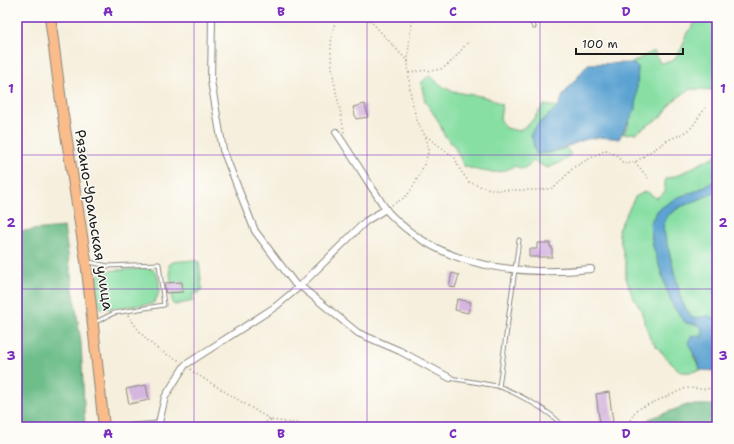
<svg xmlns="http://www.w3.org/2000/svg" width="734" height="444" viewBox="0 0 734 444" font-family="'Shantell Sans',sans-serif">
<rect width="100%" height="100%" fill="#fdfcf7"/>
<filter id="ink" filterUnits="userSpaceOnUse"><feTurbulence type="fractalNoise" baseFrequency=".025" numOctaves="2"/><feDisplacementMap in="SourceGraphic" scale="8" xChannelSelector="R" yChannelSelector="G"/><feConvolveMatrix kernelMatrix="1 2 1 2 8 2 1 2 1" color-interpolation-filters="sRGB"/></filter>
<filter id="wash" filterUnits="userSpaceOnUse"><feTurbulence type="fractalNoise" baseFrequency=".012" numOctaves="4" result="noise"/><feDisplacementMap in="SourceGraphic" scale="16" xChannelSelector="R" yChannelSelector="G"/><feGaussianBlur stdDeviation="0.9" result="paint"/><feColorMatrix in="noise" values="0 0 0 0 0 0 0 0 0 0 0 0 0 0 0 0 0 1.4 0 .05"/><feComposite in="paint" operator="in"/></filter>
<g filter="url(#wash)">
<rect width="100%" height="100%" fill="#f6efdd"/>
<g fill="#88dfa4" stroke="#527e60">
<polygon points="700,17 717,18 717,90 690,89 673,101 662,116 636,133 623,134 628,126 638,67 631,63 654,51 660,63 673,61 682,48 686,34"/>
<path d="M429,76C436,80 443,88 450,90C469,97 482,92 502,105L500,119L506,128L519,131L531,122L544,105L558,107L537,125L531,134L536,154L550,153L566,148L571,154L562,162L547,168L534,161L523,169L514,166C499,176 481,172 464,166L454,146L444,135L439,122L425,101L421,83Z"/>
<polygon points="717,155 717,180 696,191 676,198 658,210 650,223 653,246 667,291 674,308 686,323 695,324 702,327 702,337 693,356 701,370 692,372 681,372 671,363 650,339 641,310 632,295 626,278 626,265 618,230 635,197 646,191 656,198 665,192 665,179 678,175"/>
<polygon points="717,192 717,321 709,316 692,318 682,302 663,228 667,216 680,207"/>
<polygon points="193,260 199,262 202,289 200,292 193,294 193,301 175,305 172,303 172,293 183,292 182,282 171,283 169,265 173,262"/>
<path d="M150,268C162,273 162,297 152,304L102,309C98,305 94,284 96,278C97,275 100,273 103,271Z"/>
</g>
<g fill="#6ebe8a" stroke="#456d53">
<polygon points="64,227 81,343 85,427 17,427 17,234 23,231"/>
<polygon points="687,405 717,405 717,427 643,427 649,419"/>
</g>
<g fill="#5ba3d2" stroke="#3c6077">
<path d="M631,63L638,67L636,108L619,139C609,137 594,137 584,140C567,146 554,153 536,154L531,134L537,125L558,107L563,95L588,64Z"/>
<polygon points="717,180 717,192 680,207 667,216 663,228 682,302 692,318 709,316 717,321 717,371 701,370 688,342 692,335 702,337 702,327 695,324 686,323 674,308 667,291 653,246 650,223 658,210 676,198 696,191"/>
</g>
<g id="blocks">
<g fill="#d5b6de">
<polygon points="365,104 368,117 356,119 353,107"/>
<polygon points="537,243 550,243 550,247 552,247 552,257 529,257 529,249 537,249"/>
<polygon points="452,273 459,275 455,288 449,286"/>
<polygon points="182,282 183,292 166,293 164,283"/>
<polygon points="457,299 471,302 468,313 455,310"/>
<polygon points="146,385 149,400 129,404 126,389"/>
<polygon points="609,392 613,422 600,424 596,394"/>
</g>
</g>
</g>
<g filter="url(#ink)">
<use href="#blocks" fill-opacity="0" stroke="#89867c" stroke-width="1"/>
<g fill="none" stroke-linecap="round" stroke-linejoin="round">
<g stroke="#89867c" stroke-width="5">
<g id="lane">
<polyline points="529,17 534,27"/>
<polyline points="530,20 537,17"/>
<polyline points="89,262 108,266 159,264 164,305 114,313 96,322"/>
<path d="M450,378C466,381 482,383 497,386C511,390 557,414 562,427"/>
<polyline points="499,387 519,240"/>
<polyline points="107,427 159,423"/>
</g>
</g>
<g stroke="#89867c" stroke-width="8">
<g id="street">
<polyline points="212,17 211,81 223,150 255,231 295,284 304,289 358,333 400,351 450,378"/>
<path d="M336,132C348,150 360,169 372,188C378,196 383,206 389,213C441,268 520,276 591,269"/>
<polyline points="158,427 165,397 185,365 275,307 299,287 366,221 386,209"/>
</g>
</g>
<g stroke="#89867c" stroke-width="12">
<polyline id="primary" points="50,17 62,109 86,261 104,427"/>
</g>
<g stroke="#89867c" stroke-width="1.5" stroke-dasharray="1 3" stroke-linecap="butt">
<path d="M337,17C322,55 339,94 344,133"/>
<polyline points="367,17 410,64"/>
<path d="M409,73C419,69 429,72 440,69C451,66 461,49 469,41"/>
<polyline points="426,136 455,158 460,170 469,182 482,187 496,190 539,190 554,188 574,167 606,150 616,155 624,164 635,162 668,140 682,134 692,127 705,108"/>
<polyline points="635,162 648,178"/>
<path d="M392,205C396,202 404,199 407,195C413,189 428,159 428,151C428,135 420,130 416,117C407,88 405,46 414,17"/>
<path d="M128,315C144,339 154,350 181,361"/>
<polyline points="191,369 193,372 271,420 325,427"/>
<polyline points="255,427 271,420"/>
<polyline points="626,427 636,410 686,388 706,389 717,387"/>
</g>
<use href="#lane" stroke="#fff" stroke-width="3"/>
<use href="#street" stroke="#fff" stroke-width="6"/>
<use href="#primary" stroke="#f9bc8a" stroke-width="10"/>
</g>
</g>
<path fill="none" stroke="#7b2cbf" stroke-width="1" stroke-opacity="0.55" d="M194,17V427M367,17V427M540,17V427M17,155H717M17,289H717"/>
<g text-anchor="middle" stroke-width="3" stroke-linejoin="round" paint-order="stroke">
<g font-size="15" fill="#1c1c1c" stroke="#fdfcf7">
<text transform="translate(94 220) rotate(81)" y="5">Рязано-Уральская улица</text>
</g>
</g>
<rect width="734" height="444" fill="none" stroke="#fdfcf7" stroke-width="44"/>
<path d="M576 48v6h107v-6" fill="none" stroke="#1c1c1c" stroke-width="2"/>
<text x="582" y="48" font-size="12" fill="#1c1c1c" stroke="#fdfcf7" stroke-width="3" paint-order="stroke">100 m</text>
<rect x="22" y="22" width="690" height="400" fill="none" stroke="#7b2cbf" stroke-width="1.5"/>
<g font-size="13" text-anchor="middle" font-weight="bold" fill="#7b2cbf">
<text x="108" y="16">A</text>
<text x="281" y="16">B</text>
<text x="453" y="16">C</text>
<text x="626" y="16">D</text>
<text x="11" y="93">1</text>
<text x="723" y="93">1</text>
<text x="11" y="227">2</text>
<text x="723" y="227">2</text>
<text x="11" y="360">3</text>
<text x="723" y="360">3</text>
<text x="108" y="438">A</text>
<text x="281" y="438">B</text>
<text x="453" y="438">C</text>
<text x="626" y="438">D</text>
</g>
</svg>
